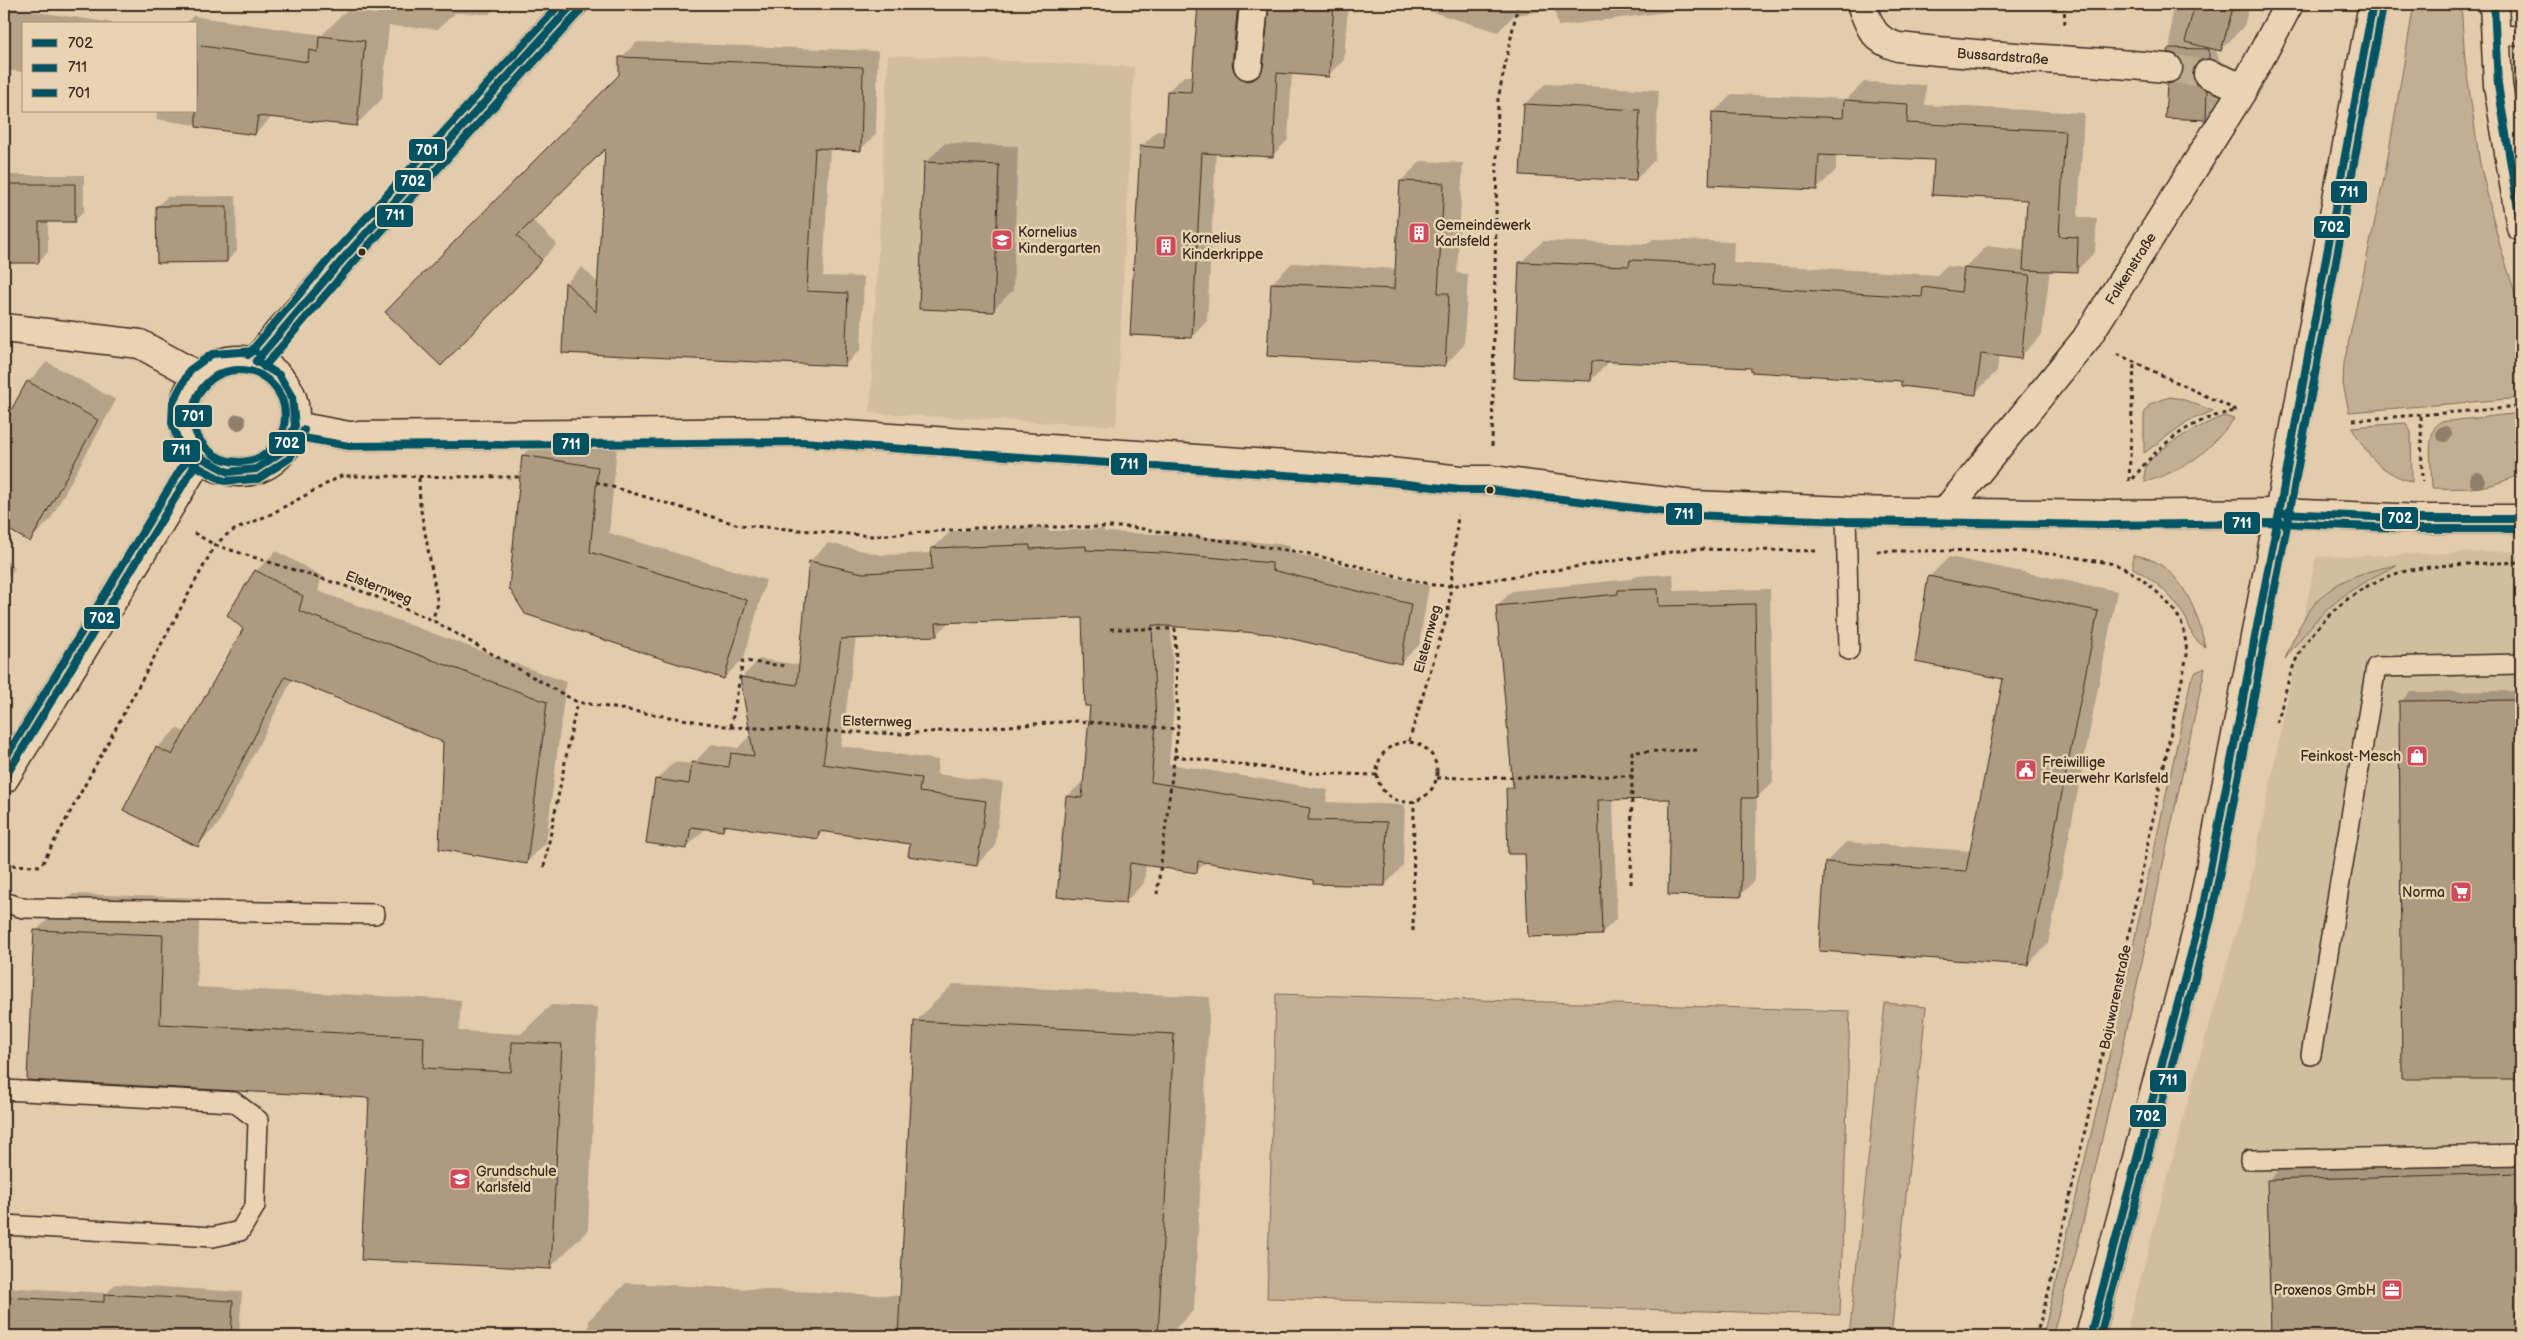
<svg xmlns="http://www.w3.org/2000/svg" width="2525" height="1340" viewBox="0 0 2525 1340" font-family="'Balsamiq Sans',sans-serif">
<rect width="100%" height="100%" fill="#e2ccac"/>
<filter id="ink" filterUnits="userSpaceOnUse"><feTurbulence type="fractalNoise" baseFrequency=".02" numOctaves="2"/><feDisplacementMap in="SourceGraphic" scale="10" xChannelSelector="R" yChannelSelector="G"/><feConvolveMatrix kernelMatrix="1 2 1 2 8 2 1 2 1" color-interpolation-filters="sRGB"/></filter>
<g filter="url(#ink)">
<g fill="#d2bd9f">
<polygon points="888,55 1134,67 1116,426 870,413"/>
<polygon points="2521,551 2521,1336 2125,1336 2202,1049 2249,889 2316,557"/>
</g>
<g fill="#c3ae92" stroke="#7f6c58">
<polygon points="2414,4 2461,4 2465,60 2480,164 2498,239 2521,312 2521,398 2349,412 2343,384 2344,363 2385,174"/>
<polygon points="2170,397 2182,399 2213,411 2188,421 2144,453 2144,414 2150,404"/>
<path d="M2521,413V473C2491,490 2466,489 2432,488C2432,472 2425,430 2440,422Z"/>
<path d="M2224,416L2234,419C2205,455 2189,468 2145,482C2145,477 2144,471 2146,467C2154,448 2205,423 2224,416Z"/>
<path d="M2406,423L2411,432L2412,482C2379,471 2368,457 2352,427Z"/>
<path d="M2133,555C2178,560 2197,607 2205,647C2188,635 2194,634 2186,619C2174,597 2155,580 2133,568Z"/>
<path d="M2397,565C2341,592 2322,609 2285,659C2309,597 2331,577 2397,565Z"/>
<polygon points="2205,668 2140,971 2076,1253 2052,1336 2043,1336 2103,1084 2191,680 2196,672"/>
<polygon points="1276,994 1850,1011 1840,1315 1267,1298"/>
<polygon points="1885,1003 1926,1007 1891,1336 1849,1336"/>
</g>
<g fill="#0003">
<polygon points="377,4 499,4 489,14 455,13 438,29 389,26 382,99 356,125 273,116 255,134 156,119 157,111 196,111 196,24 185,24 193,16 322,35 346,11 377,14"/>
<polygon points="988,4 1032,4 989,7"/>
<polygon points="1199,4 1252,4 1255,63 1263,65 1271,4 1348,4 1344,60 1328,75 1292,73 1288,140 1272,156 1216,152 1207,321 1192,337 1141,147 1157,131 1166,132 1168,91 1184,76 1193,76"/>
<polygon points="1406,4 1731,4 1558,26 1555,10 1514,15 1498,32"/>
<polygon points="2172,4 2250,4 2244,26 2221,50 2216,50 2219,60 2230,67 2229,95 2205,119 2168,84 2185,68 2183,60 2178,54 2170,51"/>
<polygon points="4,7 114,23 114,24 24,24 24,72 4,70"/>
<polygon points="637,42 878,51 876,134 860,150 830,148 823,276 864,277 861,349 845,365 563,352 566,283 582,267 599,284 606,146 532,220 557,244 457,349 387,312 620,75 621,58"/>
<polygon points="1864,82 1926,85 1925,105 2084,113 2078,217 2097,218 2095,252 2076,271 2050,270 2042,335 2020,357 1999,355 1997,371 1975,393 1903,380 1753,367 1610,361 1591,380 1520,263 1543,241 1647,244 1653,239 1734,242 1733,263 1937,275 1946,266 1965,268 1987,246 2026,251 2028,199 1935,159 1836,154 1836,170 1817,189 1713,113 1732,94 1847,99"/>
<polygon points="1545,84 1659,90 1655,160 1635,180 1525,104"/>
<polygon points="945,143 1018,146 1013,290 993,310 925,163"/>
<polygon points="1421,161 1463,163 1457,273 1468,274 1464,345 1445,365 1268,355 1272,283 1292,263 1396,269 1401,181"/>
<polygon points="4,175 84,175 84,211 75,221 48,221 48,252 38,262 4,262"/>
<polygon points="236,196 237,251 227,261 157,207 167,197"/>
<polygon points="47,362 116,400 50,520 30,540 4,526 4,426 28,382"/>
<polygon points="542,435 617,447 609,533 766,580 744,658 724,678 526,613 523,455"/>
<polygon points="1048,527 1048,531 1104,529 1104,532 1183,535 1290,545 1290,552 1429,586 1419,645 1401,663 1271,633 1171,625 1174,705 1169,764 1328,790 1326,802 1405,805 1403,866 1385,885 1314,879 1207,861 1196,872 1146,864 1144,883 1125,902 1067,797 1085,779 1091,705 1084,617 950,621 936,635 856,637 841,746 938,760 937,774 1003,783 995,847 976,865 912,843 824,831 818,837 728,825 722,830 706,828 687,847 656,780 674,762 693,764 712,744 738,748 751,734 742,677 760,659 800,665 810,561 828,543 882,555 932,553 932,549 951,531"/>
<polygon points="276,551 322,576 318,591 566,682 546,843 526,863 444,741 293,678 217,826 197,845 157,748 177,728 186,733 244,628 256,571"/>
<polygon points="1949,557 2117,591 2048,944 2028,964 1826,862 1846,842 1971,851 2005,678 1929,577"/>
<polygon points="4,559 15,568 4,582"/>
<polygon points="1673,574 1674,591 1770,589 1773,782 1757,797 1755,880 1740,895 1672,798 1613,799 1617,918 1602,933 1526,852 1507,789 1514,782 1497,606 1512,591 1631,579 1635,576"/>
<polygon points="2521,691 2521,1078 2403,1078 2401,702 2410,692"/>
<polygon points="73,894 200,898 197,987 461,1000 459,1031 521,1034 551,1005 598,1007 588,1230 551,1267 370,1097 29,1079 36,931"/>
<polygon points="953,984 1210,997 1194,1310 1168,1336 588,1336 589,1320 626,1283 901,1296 916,1021"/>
<polygon points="2521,1146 2521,1336 2273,1336 2269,1180 2298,1151"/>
<polygon points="115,1284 242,1292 239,1336 4,1336 4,1287 107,1293"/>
</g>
<g fill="#ae9a80" stroke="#3b2a1e">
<polygon points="1198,4 1238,4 1232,64 1234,71 1239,77 1247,81 1254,79 1260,74 1263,67 1269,4 1334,4 1329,77 1277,73 1273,157 1202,153 1192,338 1130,335 1140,146 1164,148 1167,91 1191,92"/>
<polygon points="2195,4 2234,4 2221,51 2185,42"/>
<polygon points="319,36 365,41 357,126 258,116 255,135 196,127 196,45 308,62 309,50 318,52"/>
<polygon points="2169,48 2209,49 2209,59 2198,62 2194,68 2193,76 2196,84 2207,90 2206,120 2165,118 2167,84 2175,82 2181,77 2184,69 2182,61 2176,55 2168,52"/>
<polygon points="619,57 863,67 861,151 815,148 807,291 848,293 845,366 562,353 565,282 596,312 605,149 517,236 542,260 441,366 385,312 619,75"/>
<polygon points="1844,100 1908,104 1907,123 2065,131 2059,236 2078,237 2077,272 2023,270 2027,200 1932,195 1934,160 1819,155 1817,190 1709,185 1712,112 1843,118"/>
<polygon points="1524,104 1640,110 1636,181 1520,175"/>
<polygon points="924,162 999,165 994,312 919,309"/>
<polygon points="1400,181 1444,183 1438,293 1449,293 1445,366 1267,356 1271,283 1394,289"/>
<polygon points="4,184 75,184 75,222 39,222 39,263 4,263"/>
<polygon points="156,206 227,206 227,262 157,263"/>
<polygon points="1630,260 1713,264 1712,285 1922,297 1923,287 1961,292 1964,268 2030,275 2021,359 1981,354 1976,395 1901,386 1901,381 1751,372 1751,368 1592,361 1591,381 1514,378 1519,262 1629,266"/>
<polygon points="27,381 98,420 30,542 4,527 4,423"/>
<polygon points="522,455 598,467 590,552 747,600 724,679 525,614 509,588"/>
<polygon points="1030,545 1030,549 1086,546 1086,550 1164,553 1272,563 1272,570 1411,604 1401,664 1271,634 1152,625 1156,724 1151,782 1310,808 1308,820 1387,822 1385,886 1313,884 1313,880 1198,861 1197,873 1130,863 1126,903 1057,897 1066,796 1082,798 1090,706 1085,706 1082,618 936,623 937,636 841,639 823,764 921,778 919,792 986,801 977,866 908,856 910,844 819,831 818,839 724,825 723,831 691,827 687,849 646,843 655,779 689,784 692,762 729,767 731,753 754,756 740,677 797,685 809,561 863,573 932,570 931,548"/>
<polygon points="255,570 303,596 299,611 547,702 527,864 439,849 443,742 285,677 198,847 123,810 156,747 172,755 243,629 227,615"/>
<polygon points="1928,576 2098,611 2028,965 1819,951 1825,862 1966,871 2003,679 1915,662"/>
<polygon points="1658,589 1659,606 1755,604 1758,798 1742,798 1741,897 1668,895 1670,799 1598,800 1602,935 1528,937 1525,854 1508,854 1506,788 1513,788 1496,606 1618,594 1618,590"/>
<polygon points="2521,700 2521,1079 2402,1079 2399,701"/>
<polygon points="34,930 163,935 160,1024 424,1037 423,1068 511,1072 512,1042 562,1044 551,1269 361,1260 369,1098 27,1080"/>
<polygon points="914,1021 1174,1034 1158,1336 898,1336"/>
<polygon points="2521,1173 2521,1336 2271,1336 2267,1180"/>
<polygon points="104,1294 233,1301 231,1336 4,1336 4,1297 104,1302"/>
</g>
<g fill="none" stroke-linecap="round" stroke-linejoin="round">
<polyline stroke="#c1ac90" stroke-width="28" stroke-dasharray="28 14" stroke-linecap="butt" points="2168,68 2208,74"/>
<g stroke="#3b2a1e" stroke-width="22">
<g id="lane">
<polyline points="2496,35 2521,36"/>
<polyline points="1846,511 1849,650"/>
<polyline points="4,902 23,908 375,914"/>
<polyline points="2311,1055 2376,667 2521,664"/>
<polyline points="4,1090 234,1102 258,1120 255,1206 240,1231 213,1237 4,1225"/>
<polyline points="2250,1160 2521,1155"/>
</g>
</g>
<g stroke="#3b2a1e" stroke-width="31">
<g id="street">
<path id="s1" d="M1861,4C1870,27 1872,39 1898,47C1988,57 2078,60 2168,68"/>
<polyline points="2494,4 2498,85 2521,227"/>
<polyline points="1248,65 1254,4"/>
<polyline points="2208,74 2244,88"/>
<polyline points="4,328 140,344 198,376"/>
<circle cx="239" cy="416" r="56"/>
<polyline points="256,361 277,334 343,259 573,4"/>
<polyline points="295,426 349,436 802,432 1389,472 1461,480 1491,480 1692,505 1846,511 2105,515 2279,513 2421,519 2521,519"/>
<path id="s2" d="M1944,513L2086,339L2244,88L2289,4"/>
<polyline points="4,779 200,457"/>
</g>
</g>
<g stroke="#3b2a1e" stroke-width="31">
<polyline id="secondary" points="2090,1336 2201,916 2279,513 2373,4"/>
</g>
<g stroke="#3b2a1e" stroke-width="3" stroke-dasharray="4 4" stroke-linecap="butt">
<polyline points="2064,4 2065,26"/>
<polyline points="2117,354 2238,411"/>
<polyline points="2421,416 2422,481"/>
<polyline points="2353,420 2521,407"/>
<polyline points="1492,446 1498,99 1518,4"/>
<polyline points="419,478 420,505 438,604 432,620"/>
<path d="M2133,479C2158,444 2194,417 2237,411"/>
<polyline points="2129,481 2134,363"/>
<polyline points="596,482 739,525 872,536 991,527 1130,527 1306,553 1433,585 1451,586 1691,549 1816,551"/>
<polyline points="194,533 215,545 367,593 432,620 577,702 731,727 902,734 1075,721 1178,729"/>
<path d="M1877,551C1947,552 2021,546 2090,560C2099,562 2111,562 2119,566C2139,574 2172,602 2181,622C2185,632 2186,644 2187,655L2123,962L2048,1294L2036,1336"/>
<polyline points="1110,629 1175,629 1178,729 1157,894"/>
<path d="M2277,723C2284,701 2288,674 2299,654C2323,613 2364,579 2411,570C2446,563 2485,564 2521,562"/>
<polyline points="731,727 743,661 785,666"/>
<polyline points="1409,741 1448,613 1458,515"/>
<circle cx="1407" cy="772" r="30"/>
<polyline points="1174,756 1309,773 1377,775"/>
<polyline points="1437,778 1632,776 1632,752 1699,750"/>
<polyline points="4,865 41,866 215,545 230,532 271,514 341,476 519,477"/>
<polyline points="544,867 577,702"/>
<polyline points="1631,884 1632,776"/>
<polyline points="1413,931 1414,801"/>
</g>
<use href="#lane" stroke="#e9d3b2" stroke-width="19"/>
<use href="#street" stroke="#e9d3b2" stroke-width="28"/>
<use href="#secondary" stroke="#e9d3b2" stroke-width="28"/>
<g stroke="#e9d3b2" stroke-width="11">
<g id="bus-1">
<polyline points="2494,4 2498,85 2521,227"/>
<polyline points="256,361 343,259 573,4"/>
<polyline points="200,457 228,472 256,469 283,451 295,426 292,397 279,375 256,361"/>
<polyline points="2279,513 2421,519 2521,519"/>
<polyline points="4,779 200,457"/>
<polyline points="2090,1336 2201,916 2279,513 2373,4"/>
</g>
</g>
<g stroke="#e9d3b2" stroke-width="11">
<g id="bus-2">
<polyline points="255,351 212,354 190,370 173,402 172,423 181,450 194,465 224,481 258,479 290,458 304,430"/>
<polyline points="264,367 350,266 580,11"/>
<polyline points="293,436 349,446 802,442 1388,482 1460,490 1490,490 1691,515 1846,521 2105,525 2279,523 2421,529 2521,529"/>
<polyline points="2100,1336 2211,918 2289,515 2383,6"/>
</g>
</g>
<g stroke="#e9d3b2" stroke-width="11">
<g id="bus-3">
<polyline points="248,355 335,252 560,4"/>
<circle cx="239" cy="416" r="46"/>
<polyline points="4,760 191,452"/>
</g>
</g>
<use href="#bus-1" stroke="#005262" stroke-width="8"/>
<use href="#bus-2" stroke="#005262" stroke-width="8"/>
<use href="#bus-3" stroke="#005262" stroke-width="8"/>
</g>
<g fill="#917e67">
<circle cx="238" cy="422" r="8"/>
<circle cx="2444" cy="434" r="8"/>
<circle cx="2477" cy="480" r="8"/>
</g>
</g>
<defs>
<g id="building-square" transform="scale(1.125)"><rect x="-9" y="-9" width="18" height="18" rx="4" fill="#d1495b" stroke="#e9d3b2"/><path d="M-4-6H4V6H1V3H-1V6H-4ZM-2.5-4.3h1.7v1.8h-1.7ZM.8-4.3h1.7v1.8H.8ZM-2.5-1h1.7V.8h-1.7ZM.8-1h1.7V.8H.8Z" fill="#fff"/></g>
<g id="school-square" transform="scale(1.125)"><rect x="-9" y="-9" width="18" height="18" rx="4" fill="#d1495b" stroke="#e9d3b2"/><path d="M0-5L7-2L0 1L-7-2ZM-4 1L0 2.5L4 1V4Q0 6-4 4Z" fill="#fff"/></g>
<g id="shop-square" transform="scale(1.125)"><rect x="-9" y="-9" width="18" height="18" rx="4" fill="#d1495b" stroke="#e9d3b2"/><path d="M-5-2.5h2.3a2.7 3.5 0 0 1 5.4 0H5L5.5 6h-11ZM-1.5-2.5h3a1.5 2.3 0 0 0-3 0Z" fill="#fff"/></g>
<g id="civic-square" transform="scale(1.125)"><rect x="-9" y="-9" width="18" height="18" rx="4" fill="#d1495b" stroke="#e9d3b2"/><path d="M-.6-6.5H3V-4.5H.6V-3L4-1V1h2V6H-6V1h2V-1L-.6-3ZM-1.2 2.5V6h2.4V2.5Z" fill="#fff"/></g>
<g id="supermarket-square" transform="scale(1.125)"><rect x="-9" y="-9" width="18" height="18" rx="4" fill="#d1495b" stroke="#e9d3b2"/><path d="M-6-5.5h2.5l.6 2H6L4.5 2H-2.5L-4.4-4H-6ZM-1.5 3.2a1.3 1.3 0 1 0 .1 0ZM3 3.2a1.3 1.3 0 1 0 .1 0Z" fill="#fff"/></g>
<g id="office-square" transform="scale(1.125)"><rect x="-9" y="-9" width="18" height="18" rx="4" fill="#d1495b" stroke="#e9d3b2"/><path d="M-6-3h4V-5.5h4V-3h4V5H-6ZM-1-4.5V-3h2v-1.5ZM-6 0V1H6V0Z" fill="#fff"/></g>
</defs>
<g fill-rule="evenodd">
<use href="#building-square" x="1419" y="233"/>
<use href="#school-square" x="1002" y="240"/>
<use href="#building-square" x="1166" y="246"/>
<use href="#shop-square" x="2417" y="756"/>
<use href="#civic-square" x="2026" y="770"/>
<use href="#supermarket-square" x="2461" y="892"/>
<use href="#school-square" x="460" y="1179"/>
<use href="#office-square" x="2392" y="1290"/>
</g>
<g fill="#3b2a1e" stroke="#e9d3b2" stroke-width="2">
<circle cx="362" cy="252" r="4.5"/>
<circle cx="1490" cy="490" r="4.5"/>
</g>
<g text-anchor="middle" stroke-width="5" stroke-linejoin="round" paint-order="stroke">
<g font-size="14" fill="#3b2a1e" stroke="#e9d3b2">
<text dy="5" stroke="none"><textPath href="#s1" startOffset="165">Bussardstraße</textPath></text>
<text dy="5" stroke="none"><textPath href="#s2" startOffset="308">Falkenstraße</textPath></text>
<text transform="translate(379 587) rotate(21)" y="5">Elsternweg</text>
<text transform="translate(1427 639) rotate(-75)" y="5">Elsternweg</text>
<text transform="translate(877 721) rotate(1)" y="5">Elsternweg</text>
<text transform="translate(2115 997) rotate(-78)" y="5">Bajuwarenstraße</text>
</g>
<g font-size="14" fill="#3b2a1e" stroke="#e9d3b2" text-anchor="start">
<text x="1435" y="230">Gemeindewerk<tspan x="1435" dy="16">Karlsfeld</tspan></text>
<text x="1018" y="237">Kornelius<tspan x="1018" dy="16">Kindergarten</tspan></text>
<text x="1182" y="243">Kornelius<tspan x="1182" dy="16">Kinderkrippe</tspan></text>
<text x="2401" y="761" text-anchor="end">Feinkost-Mesch</text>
<text x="2042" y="767">Freiwillige<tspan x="2042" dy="16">Feuerwehr Karlsfeld</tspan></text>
<text x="2445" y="897" text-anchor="end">Norma</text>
<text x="476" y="1176">Grundschule<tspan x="476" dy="16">Karlsfeld</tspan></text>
<text x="2376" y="1295" text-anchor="end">Proxenos GmbH</text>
</g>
</g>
<g stroke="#e9d3b2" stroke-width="2">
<rect x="408" y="138" width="38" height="24" rx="5" fill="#005262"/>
<rect x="394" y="169" width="38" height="24" rx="5" fill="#005262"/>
<rect x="2330" y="180" width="38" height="24" rx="5" fill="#005262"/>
<rect x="376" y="204" width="38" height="24" rx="5" fill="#005262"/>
<rect x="2313" y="215" width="38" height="24" rx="5" fill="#005262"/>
<rect x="174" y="404" width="39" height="24" rx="5" fill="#005262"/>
<rect x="268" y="431" width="38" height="24" rx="5" fill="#005262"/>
<rect x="552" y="432" width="38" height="24" rx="5" fill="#005262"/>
<rect x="162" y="439" width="39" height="24" rx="5" fill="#005262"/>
<rect x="1110" y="452" width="38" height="24" rx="5" fill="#005262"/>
<rect x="1665" y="502" width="38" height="24" rx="5" fill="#005262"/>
<rect x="2381" y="506" width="38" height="24" rx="5" fill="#005262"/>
<rect x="2223" y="511" width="38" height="24" rx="5" fill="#005262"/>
<rect x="83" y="606" width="38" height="24" rx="5" fill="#005262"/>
<rect x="2149" y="1069" width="38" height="24" rx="5" fill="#005262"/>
<rect x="2129" y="1104" width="38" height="24" rx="5" fill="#005262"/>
</g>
<g font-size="14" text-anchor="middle" font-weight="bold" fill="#fff">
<text x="427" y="155">701</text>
<text x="413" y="186">702</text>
<text x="2349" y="197">711</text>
<text x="395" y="220">711</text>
<text x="2332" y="232">702</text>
<text x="193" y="421">701</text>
<text x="287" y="448">702</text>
<text x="571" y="449">711</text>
<text x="181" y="455">711</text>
<text x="1129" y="469">711</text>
<text x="1684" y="519">711</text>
<text x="2400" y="523">702</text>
<text x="2242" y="528">711</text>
<text x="102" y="623">702</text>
<text x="2168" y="1085">711</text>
<text x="2148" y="1121">702</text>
</g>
<rect width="2525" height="1340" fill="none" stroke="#e9d3b2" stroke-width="20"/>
<rect x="10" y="10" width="2505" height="1320" fill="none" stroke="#3b2a1e" stroke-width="2" filter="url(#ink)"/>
<rect x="22" y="22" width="175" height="90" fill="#e9d3b2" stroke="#a38f77"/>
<rect x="32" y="39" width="25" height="8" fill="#005262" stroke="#a38f77"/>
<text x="68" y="48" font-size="15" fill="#3b2a1e">702</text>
<rect x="32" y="64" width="25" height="8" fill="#005262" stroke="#a38f77"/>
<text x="68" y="72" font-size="15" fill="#3b2a1e">711</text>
<rect x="32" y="89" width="25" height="8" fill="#005262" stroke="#a38f77"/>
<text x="68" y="98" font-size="15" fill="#3b2a1e">701</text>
</svg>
